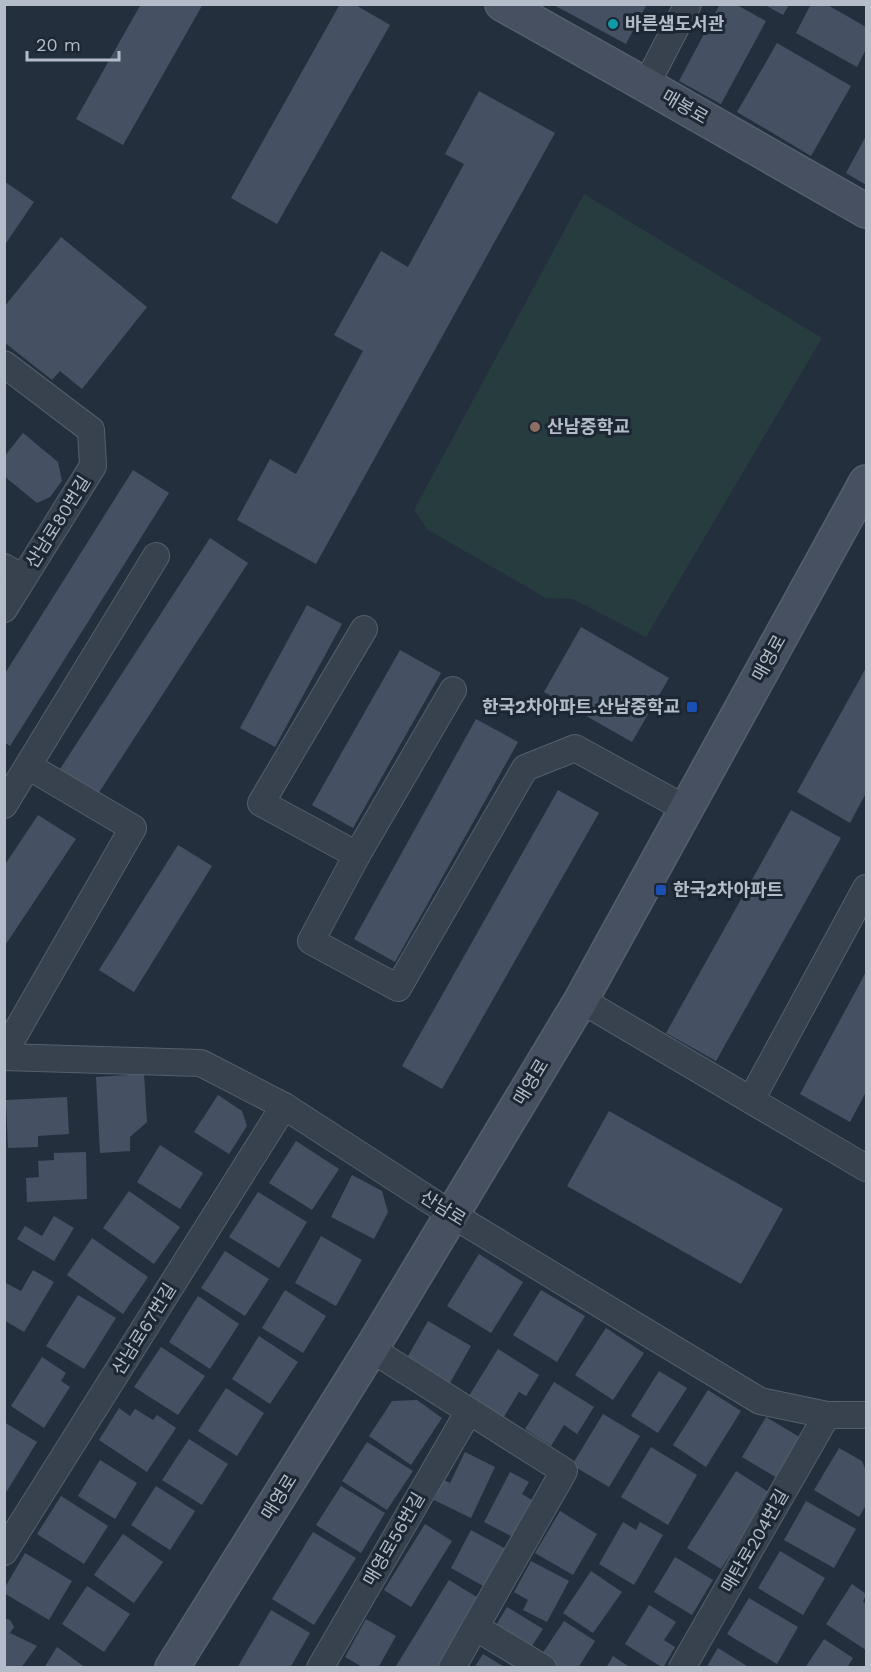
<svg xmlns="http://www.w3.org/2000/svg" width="871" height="1672" viewBox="0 0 871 1672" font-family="'Work Sans','Noto Sans KR',sans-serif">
<rect width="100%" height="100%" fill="#242f3e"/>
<polygon fill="#263c3f" points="584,194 822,338 646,637 573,599 546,598 428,530 414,510"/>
<g fill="#455162">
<polygon points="141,4 203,4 123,145 76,119"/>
<polygon points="340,4 354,4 390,25 277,224 231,198"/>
<polygon points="552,4 647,4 626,44"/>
<polygon points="720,4 735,4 766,21 721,104 679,81"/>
<polygon points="811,4 826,4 866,27 866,49 857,67 796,33"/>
<polygon points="765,5 789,5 783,15"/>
<polygon points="777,43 851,86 811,156 737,112"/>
<polygon points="479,91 555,133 316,564 237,520 270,459 296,474 363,351 334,335 381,251 408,267 464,164 445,154"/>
<polygon points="866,136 866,185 846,173"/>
<polygon points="4,181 34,202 4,246"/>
<polygon points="61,237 147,307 82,389 60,371 52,380 4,342 4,307"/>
<polygon points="23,433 58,462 62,481 50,497 37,503 4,476 4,457"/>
<polygon points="133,470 169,493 10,746 4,742 4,675"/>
<polygon points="210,538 248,563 98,794 60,769"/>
<polygon points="307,605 342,624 275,747 240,728"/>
<polygon points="581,627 669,678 632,742 544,692"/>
<polygon points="400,650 441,673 353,828 312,805"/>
<polygon points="866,668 866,793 850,823 797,792"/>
<polygon points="476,719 518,742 395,962 354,939"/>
<polygon points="558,790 599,813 442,1089 402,1066"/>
<polygon points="791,810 841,838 716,1061 666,1033"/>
<polygon points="38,815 76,839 4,947 4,866"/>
<polygon points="178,845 212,866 134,992 99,970"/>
<polygon points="866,972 866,1092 850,1122 800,1094"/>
<polygon points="144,1074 147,1122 130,1137 130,1151 100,1153 96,1077"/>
<polygon points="218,1095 242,1111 247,1126 229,1154 194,1132"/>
<polygon points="67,1097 69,1134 38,1136 38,1147 8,1148 6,1100"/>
<polygon points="609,1111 783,1209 741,1284 567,1186"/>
<polygon points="296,1141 339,1169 312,1210 269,1183"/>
<polygon points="160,1145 203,1173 180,1209 137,1182"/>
<polygon points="86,1152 87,1199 27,1202 26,1178 39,1177 38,1161 54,1160 54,1153"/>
<polygon points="352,1175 382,1191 388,1212 374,1239 331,1217"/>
<polygon points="129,1191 180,1227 154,1264 103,1228"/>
<polygon points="258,1192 307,1222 279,1268 229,1237"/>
<polygon points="54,1216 74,1228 54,1261 17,1239 25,1226 42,1236"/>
<polygon points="321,1236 362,1260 336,1306 295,1283"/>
<polygon points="92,1238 148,1277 123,1314 67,1275"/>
<polygon points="225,1251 269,1279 245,1316 201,1288"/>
<polygon points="479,1254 523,1282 491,1333 447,1306"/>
<polygon points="33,1270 54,1282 24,1332 4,1320 4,1282 21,1291"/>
<polygon points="285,1290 326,1316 303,1353 262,1328"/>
<polygon points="541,1290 585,1316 557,1362 513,1335"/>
<polygon points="78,1295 116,1318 84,1369 46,1346"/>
<polygon points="198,1296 239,1324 210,1369 169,1342"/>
<polygon points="428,1321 471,1346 447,1388 404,1363"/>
<polygon points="606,1328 644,1353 613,1400 575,1375"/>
<polygon points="259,1336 298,1362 270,1404 232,1379"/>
<polygon points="161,1347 205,1376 178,1415 134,1387"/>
<polygon points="498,1349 539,1375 526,1396 519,1392 502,1420 467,1399"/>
<polygon points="42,1357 66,1373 61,1381 70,1387 44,1428 11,1406"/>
<polygon points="659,1371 687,1388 658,1433 631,1416"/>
<polygon points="554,1382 594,1407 577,1434 564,1425 551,1446 525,1429"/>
<polygon points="226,1388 264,1413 237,1456 198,1431"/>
<polygon points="708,1390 741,1411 706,1467 673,1445"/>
<polygon points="417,1400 442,1418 411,1465 369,1436 392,1401"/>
<polygon points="119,1408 130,1416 135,1409 153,1420 157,1415 176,1428 147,1472 99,1440"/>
<polygon points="603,1414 640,1436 609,1487 572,1465"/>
<polygon points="766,1417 801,1438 777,1478 742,1457"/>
<polygon points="4,1422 37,1442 7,1491 4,1489"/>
<polygon points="189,1439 228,1464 202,1505 162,1480"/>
<polygon points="367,1442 413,1471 387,1510 342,1481"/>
<polygon points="651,1447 697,1475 668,1525 621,1497"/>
<polygon points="839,1448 862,1461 866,1471 866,1505 859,1517 814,1490"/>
<polygon points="465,1452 495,1467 471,1518 434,1500 444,1480 450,1483"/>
<polygon points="100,1460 137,1483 115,1519 78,1496"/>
<polygon points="736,1471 770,1493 721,1569 687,1548"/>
<polygon points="510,1472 529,1482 522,1494 532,1500 513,1537 484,1522"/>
<polygon points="156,1486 195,1511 170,1550 131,1525"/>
<polygon points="341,1486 385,1513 361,1553 316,1525"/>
<polygon points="61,1496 108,1526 84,1564 37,1534"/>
<polygon points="806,1501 856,1529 834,1568 784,1540"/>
<polygon points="560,1511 597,1534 573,1575 535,1553"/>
<polygon points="623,1522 636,1530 640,1522 663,1535 634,1585 599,1564"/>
<polygon points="425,1524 452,1541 411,1607 384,1590"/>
<polygon points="471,1530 506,1549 485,1587 451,1568"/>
<polygon points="313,1532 356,1558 314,1625 272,1599"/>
<polygon points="123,1534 163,1562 134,1603 94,1575"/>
<polygon points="780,1551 825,1578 803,1615 758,1588"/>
<polygon points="25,1553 72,1581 49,1620 4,1593 4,1589"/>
<polygon points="675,1557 713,1580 692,1615 654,1592"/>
<polygon points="531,1561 569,1581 547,1622 523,1610 528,1600 514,1592"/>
<polygon points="591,1571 622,1592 593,1633 563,1613"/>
<polygon points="449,1580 480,1599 438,1668 398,1668 396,1666"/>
<polygon points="852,1584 866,1594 863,1602 866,1604 866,1650 826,1624"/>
<polygon points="87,1586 130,1614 104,1652 62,1624"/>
<polygon points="749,1598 798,1627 777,1664 727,1634"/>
<polygon points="649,1605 676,1622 664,1640 675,1647 663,1668 625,1644"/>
<polygon points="507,1607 543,1629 528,1652 493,1630"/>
<polygon points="271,1610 310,1633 290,1668 237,1668"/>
<polygon points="4,1618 10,1620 14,1627 10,1633 37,1646 21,1668 4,1668"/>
<polygon points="366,1619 396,1636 378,1668 364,1668 345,1657"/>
<polygon points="564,1621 595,1641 578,1668 556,1668 540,1657"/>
<polygon points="824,1639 853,1658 847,1668 805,1668"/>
<polygon points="57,1647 86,1668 44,1668"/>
<polygon points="718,1648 750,1668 706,1668"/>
<polygon points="483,1654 506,1668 474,1668"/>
<polygon points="613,1656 631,1668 606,1668"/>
</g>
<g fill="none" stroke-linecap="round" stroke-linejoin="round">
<g stroke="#565f6c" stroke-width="28">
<g id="street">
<polyline points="646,85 688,4"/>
<polyline points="4,364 91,430 93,466 4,609"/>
<polyline points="4,567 23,578"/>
<polyline points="453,690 357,855 311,941 398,988 525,768 575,748 686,809"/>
<polyline points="4,805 156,556"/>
<polyline points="357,855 261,803 364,629"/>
<polyline points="581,1000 866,1168"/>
<polyline points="4,1053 133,828 28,766"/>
<polyline points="4,1057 201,1063 284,1106 451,1214 760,1401 827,1415 866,1415"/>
<polyline points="751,1100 866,888"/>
<polyline points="371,1349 564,1471 452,1668"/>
<polyline points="4,1552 284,1106"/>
<polyline points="475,1627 543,1668"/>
<polyline points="320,1668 469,1411"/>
<polyline points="682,1668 827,1415"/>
</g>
</g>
<g stroke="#565f6c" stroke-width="36">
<g id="secondary">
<polyline points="502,4 646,85 866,211"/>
<polyline points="172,1668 371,1349 581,1000 866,482"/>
</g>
</g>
<use href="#street" stroke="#38414e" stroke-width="26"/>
<use href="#secondary" stroke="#465061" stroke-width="33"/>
</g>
<circle fill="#0f9aa8" stroke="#1d2633" stroke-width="2" cx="613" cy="24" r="6"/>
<circle fill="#8d6e63" stroke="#1d2633" stroke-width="2" cx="535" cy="427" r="6"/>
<g fill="#1a4fb4" stroke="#1d2633" stroke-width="2">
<rect x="686" y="701" width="12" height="12" rx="3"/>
<rect x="655" y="884" width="12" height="12" rx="3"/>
</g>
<g text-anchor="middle" stroke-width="6" stroke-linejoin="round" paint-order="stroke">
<g font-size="18" font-weight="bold" fill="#b4bcc9" stroke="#1d2633" text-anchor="start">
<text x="625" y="30">바른샘도서관</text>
<text x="547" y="433">산남중학교</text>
<text x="680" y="713" text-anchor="end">한국2차아파트.산남중학교</text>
<text x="673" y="896">한국2차아파트</text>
</g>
<g font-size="18" fill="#b4bcc9" stroke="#1d2633">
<text transform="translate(685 107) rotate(30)" y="6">매봉로</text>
<text transform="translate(58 522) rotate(-58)" y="6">산남로80번길</text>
<text transform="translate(769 658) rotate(-61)" y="6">매영로</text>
<text transform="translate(531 1082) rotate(-59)" y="6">매영로</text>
<text transform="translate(443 1208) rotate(32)" y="6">산남로</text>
<text transform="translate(144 1329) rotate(-58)" y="6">산남로67번길</text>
<text transform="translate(279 1497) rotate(-58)" y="6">매영로</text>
<text transform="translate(394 1539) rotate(-60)" y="6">매영로56번길</text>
<text transform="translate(755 1541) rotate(-60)" y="6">매탄로204번길</text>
</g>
</g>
<rect width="871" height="1672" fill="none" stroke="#b4bcc9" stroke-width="12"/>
<path d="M27 51v9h92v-9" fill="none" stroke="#b4bcc9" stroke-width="3"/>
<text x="36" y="51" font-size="18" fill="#b4bcc9" stroke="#1d2633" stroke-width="4.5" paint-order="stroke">20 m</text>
</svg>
